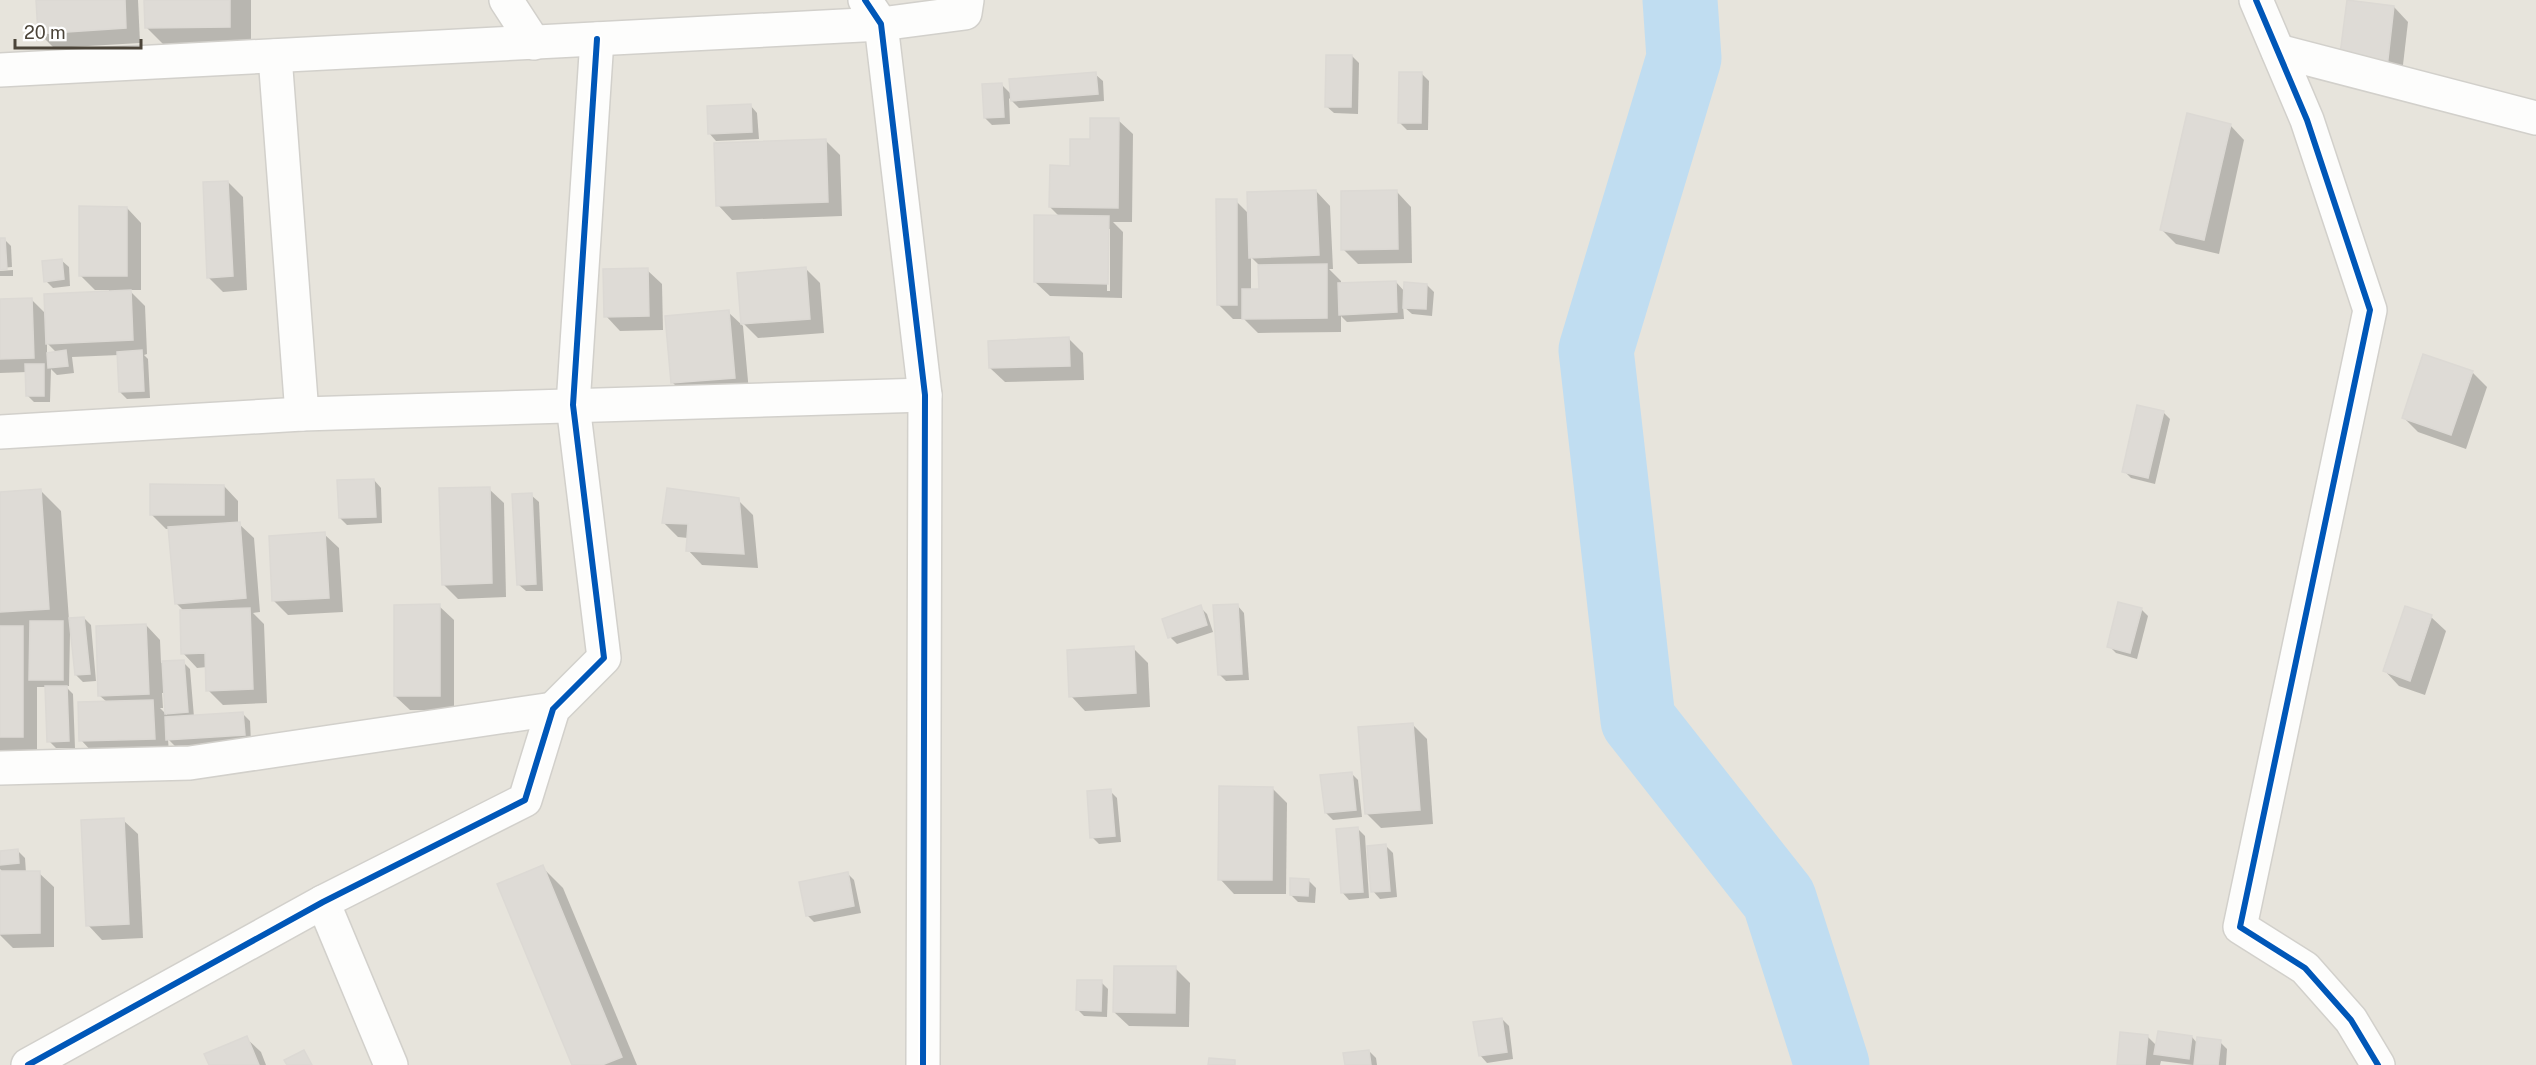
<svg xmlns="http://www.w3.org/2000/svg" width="2536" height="1065" viewBox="0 0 2536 1065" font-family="'Public Sans',sans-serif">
<rect width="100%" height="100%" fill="#f4f2ee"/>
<rect fill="#e7e4dc" x="0" y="0" width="2536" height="1065"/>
<g fill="#0003" fill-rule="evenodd">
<polygon points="38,0 138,0 140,43 54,48 40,34"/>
<polygon points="146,0 251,0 251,48 167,48 146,27"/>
<polygon points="2394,7 2408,22 2401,82 2356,76"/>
<polygon points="1352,56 1359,63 1358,114 1334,113 1326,106"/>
<polygon points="1095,74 1103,81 1104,101 1019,108 1009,98 1010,124 992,125 985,118 1002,85 1012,95"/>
<polygon points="1422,74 1429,81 1428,130 1407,130 1400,123"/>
<polygon points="750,105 757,113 759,139 716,141 709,133"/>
<path d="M1118,120L1133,134L1132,222H1113L1123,232L1122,298L1050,296L1035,282L1060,217L1050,207L1071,168L1091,141ZM1107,229H1110V291H1107Z"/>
<polygon points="2230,125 2244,140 2219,254 2176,244 2162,230"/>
<polygon points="825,140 840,155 842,216 732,220 718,205"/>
<polygon points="228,182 243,197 247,290 223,292 208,277"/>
<path d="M1316,191L1330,206L1333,269H1329L1341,281V285L1396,282L1405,292L1427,285L1434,292L1432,316L1412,314L1403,306L1404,319L1347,322L1341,316V332L1258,333L1244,319H1233L1218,304L1236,201L1249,214ZM1251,257L1260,266V290H1251Z"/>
<polygon points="1397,192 1411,207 1412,263 1358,264 1343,249"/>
<path d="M127,208L141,223V290H129L145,306L147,354L144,355L148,359L150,398L127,399L120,392L119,355L72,357L74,373L57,375L51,369L50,402H34L27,395V372L0,373V300L31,299L46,314L109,293V290H95L80,275ZM47,343L57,353L47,354Z"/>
<polygon points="0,239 4,239 11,246 12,267 0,268"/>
<polygon points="61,260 69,267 70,286 53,288 46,281"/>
<polygon points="805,268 820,283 824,333 758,338 743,323"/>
<polygon points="13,270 13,276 0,276 0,271"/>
<polygon points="647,270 662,284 663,330 620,331 606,316"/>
<polygon points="728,312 743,326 749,392 687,397 673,383"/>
<polygon points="1069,339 1083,353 1084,380 1005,382 990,368"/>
<polygon points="2472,372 2487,387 2466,449 2418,432 2403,417"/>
<polygon points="2163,412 2170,419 2155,484 2131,478 2124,471"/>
<polygon points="374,480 381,488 382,523 347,525 340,518"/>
<polygon points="224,486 238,501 238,523 254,538 260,612 253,613 264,624 267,703 223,705 208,690 207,667 197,668 183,653 185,612 176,603 170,529 166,529 151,514"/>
<polygon points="489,489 504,503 506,597 458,599 443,584"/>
<polygon points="40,490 61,511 69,620 84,618 91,625 96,681 83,682 76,675 72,633 70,633 69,686 65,686 73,694 75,748 56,748 49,741 46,687 37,687 37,751 0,751 0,493"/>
<polygon points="531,495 539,502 543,591 526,591 518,584"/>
<polygon points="738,500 753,515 758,568 702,565 688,550 688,538 678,537 664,523"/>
<polygon points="324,534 339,548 343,612 288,615 274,601"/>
<polygon points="1237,605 1244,613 1249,680 1226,681 1219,674"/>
<polygon points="439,606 454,620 454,710 410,710 395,696"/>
<polygon points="1200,607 1207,614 1213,632 1177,644 1170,637"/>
<polygon points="2406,608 2431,617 2446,631 2425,695 2399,686 2385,671"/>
<polygon points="2141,609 2148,616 2137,659 2116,653 2109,646"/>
<path d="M146,625L160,640L161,663L183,662L190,669L194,717L243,714L250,721L251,742L175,746L168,739L169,753L95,755L81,740L107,702L100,696ZM162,693H165L167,715L160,708H163Z"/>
<polygon points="1133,648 1148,663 1150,707 1085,711 1071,696"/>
<polygon points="1412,724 1427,739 1433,824 1381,828 1366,813"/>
<polygon points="1351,773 1358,780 1362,817 1333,820 1326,813"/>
<polygon points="1272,788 1287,803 1286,894 1234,894 1220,879"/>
<polygon points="1110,791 1117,798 1121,842 1099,844 1092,837"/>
<polygon points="123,820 138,834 143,938 102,940 88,925"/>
<polygon points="1358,829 1365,836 1369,898 1349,900 1342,892"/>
<polygon points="1386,846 1393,853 1397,897 1380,899 1373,891"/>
<polygon points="18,851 25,858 26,873 39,873 54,887 54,947 13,948 0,935 0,872 3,872 0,869 0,852"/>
<polygon points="542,867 563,888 637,1065 574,1065"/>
<polygon points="847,873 854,880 861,913 814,922 807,915"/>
<polygon points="1308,880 1316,888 1315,903 1298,902 1291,895"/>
<polygon points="1175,968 1190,983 1189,1027 1129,1026 1114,1012"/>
<polygon points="1101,982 1108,989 1107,1017 1084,1016 1077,1009"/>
<polygon points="1502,1019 1509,1026 1513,1059 1487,1063 1480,1055"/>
<polygon points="2147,1036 2157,1046 2192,1037 2197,1043 2220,1042 2227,1049 2226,1065 2193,1065 2161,1061 2160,1065 2118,1065"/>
<polygon points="246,1038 261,1052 266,1065 210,1065"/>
<polygon points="1369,1051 1376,1058 1377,1065 1346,1065"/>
</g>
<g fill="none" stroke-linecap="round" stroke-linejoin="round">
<polyline stroke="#c0ddf1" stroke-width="75" points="1680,0 1684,58 1596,350 1638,720 1779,899 1832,1065"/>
</g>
<g fill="#dedbd6" stroke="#dcd9d4" stroke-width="1.5">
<polygon points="36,0 125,0 126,28 38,34"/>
<polygon points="144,0 230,0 230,27 145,28"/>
<polygon points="2347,0 2394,6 2387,68 2339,62"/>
<polygon points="1326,55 1352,55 1351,107 1325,107"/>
<polygon points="1096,72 1098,94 1011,101 1009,79"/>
<polygon points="1399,72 1422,72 1421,123 1398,123"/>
<polygon points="1002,83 1004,117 984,118 982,84"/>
<polygon points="751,104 752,132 708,134 707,106"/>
<polygon points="2187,113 2231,124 2204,240 2160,230"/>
<polygon points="1090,118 1119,118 1118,208 1049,207 1050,165 1070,166 1070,139 1090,139"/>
<polygon points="826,139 828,202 716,206 714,143"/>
<polygon points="228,181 233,276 207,278 203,182"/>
<polygon points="1316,190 1319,255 1249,258 1247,192"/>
<polygon points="1397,190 1398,249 1341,250 1341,191"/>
<polygon points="1216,199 1237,199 1237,305 1217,305"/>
<polygon points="79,206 127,207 127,276 79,276"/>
<polygon points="1034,215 1109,216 1108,284 1034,282"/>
<polygon points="0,238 5,238 7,269 0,270"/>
<polygon points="62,259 64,279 44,282 42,261"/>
<polygon points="1327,264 1327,318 1242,319 1242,289 1259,289 1258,265"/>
<polygon points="806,267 810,319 741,324 737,273"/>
<polygon points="648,268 649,316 604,317 603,269"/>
<polygon points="1396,281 1397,312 1339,315 1338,283"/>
<polygon points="1404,282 1427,284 1426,309 1403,308"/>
<polygon points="131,290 133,340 46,344 44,294"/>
<polygon points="32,298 34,358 0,359 0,299"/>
<polygon points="729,310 735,378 671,383 665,316"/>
<polygon points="1069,337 1070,366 989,368 988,341"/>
<polygon points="66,350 68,366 48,368 47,353"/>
<polygon points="142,350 144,391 119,392 117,352"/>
<polygon points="2423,354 2473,371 2451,435 2402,418"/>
<polygon points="25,364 44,364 44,396 26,396"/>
<polygon points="2137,405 2164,411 2148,478 2122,472"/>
<polygon points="374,479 376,517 339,518 337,480"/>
<polygon points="150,484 224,485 224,515 150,515"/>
<polygon points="490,487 492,583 442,585 439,488"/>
<polygon points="667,488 739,498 744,554 686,551 688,524 662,523"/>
<polygon points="41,489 49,609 0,612 0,492"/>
<polygon points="532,493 536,584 517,585 512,494"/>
<polygon points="240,522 246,598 175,604 168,527"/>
<polygon points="325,532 329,598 272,601 269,536"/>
<polygon points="2118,602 2142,608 2130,653 2107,647"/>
<polygon points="440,604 440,696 394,696 394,605"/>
<polygon points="1238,604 1242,674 1218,675 1213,605"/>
<polygon points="1201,605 1207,625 1168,638 1162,619"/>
<polygon points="2405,606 2432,615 2410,681 2383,671"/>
<polygon points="250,608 253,689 206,691 205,653 181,654 180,610"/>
<polygon points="84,617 90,674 75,675 69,618"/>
<polygon points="30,621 63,621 63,680 29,680"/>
<polygon points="146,624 149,694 98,696 96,626"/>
<rect x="0" y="626" width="23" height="111"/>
<polygon points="1134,646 1136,693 1069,697 1067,650"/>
<polygon points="184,660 188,712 165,714 162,661"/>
<polygon points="45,686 67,686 69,741 47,742"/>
<polygon points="153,700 155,739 79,741 78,702"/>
<polygon points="243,712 245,735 166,740 165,717"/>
<polygon points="1413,723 1420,810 1365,814 1358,727"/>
<polygon points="1352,772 1356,810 1325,813 1320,775"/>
<polygon points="1219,786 1273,787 1272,880 1218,880"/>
<polygon points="1111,789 1115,836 1090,838 1087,791"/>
<polygon points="124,818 129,924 86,926 81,820"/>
<polygon points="1358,827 1363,892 1341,893 1336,829"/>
<polygon points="1386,844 1390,891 1371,892 1367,846"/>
<polygon points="18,849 19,863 0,865 0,851"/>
<polygon points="543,865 622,1057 602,1065 572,1065 497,884"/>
<polygon points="0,871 40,871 40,933 0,934"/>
<polygon points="848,872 854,906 806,916 799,882"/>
<polygon points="1290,878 1309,879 1308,896 1290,895"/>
<polygon points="1114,966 1176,966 1175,1013 1113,1012"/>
<polygon points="1077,980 1102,980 1101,1011 1076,1010"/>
<polygon points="1502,1018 1507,1052 1479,1056 1473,1022"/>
<polygon points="2158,1031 2192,1036 2189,1059 2154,1054"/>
<polygon points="2120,1032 2148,1035 2145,1065 2117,1065"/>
<polygon points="247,1036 259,1065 209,1065 204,1054"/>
<polygon points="2197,1037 2221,1040 2218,1065 2194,1065"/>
<polygon points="304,1050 312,1065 287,1065 284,1060"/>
<polygon points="1369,1050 1371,1065 1345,1065 1343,1053"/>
<polygon points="1209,1058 1235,1060 1235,1065 1208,1065"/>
</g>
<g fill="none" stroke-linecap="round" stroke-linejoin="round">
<g stroke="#d2d0cb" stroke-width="36">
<g id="minor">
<polyline points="506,0 534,43"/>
<polyline points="865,0 881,24 925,395 923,1065"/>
<polyline points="2256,0 2307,120 2370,310 2240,927 2305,968 2351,1020 2378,1065"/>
<polyline points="2278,51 2536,118"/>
<polyline points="275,56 302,414"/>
<polyline points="0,70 881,24 965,13 967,0"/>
<polyline points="0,432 302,414 925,395"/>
<polyline points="0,768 190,763 553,709"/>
<polyline points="323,902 391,1065"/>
<polyline points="28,1065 323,902 525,800 553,709 604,658 573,405 597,39"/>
</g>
</g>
<use href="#minor" stroke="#fdfdfc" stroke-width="33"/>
<g stroke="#fff" stroke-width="10">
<g id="cycleway">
<polyline points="865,0 881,24 925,395 923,1065"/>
<polyline points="2256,0 2307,120 2370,310 2240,927 2305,968 2351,1020 2378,1065"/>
<polyline points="28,1065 323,902 525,800 553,709 604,658 573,405 597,39"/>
</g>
</g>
<use href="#cycleway" stroke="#0057b8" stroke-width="6"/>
</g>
<path d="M15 39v9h126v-9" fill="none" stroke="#4b4439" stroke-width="3"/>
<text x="24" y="39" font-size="18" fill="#4b4439" stroke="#ffffff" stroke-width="4.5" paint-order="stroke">20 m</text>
</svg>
